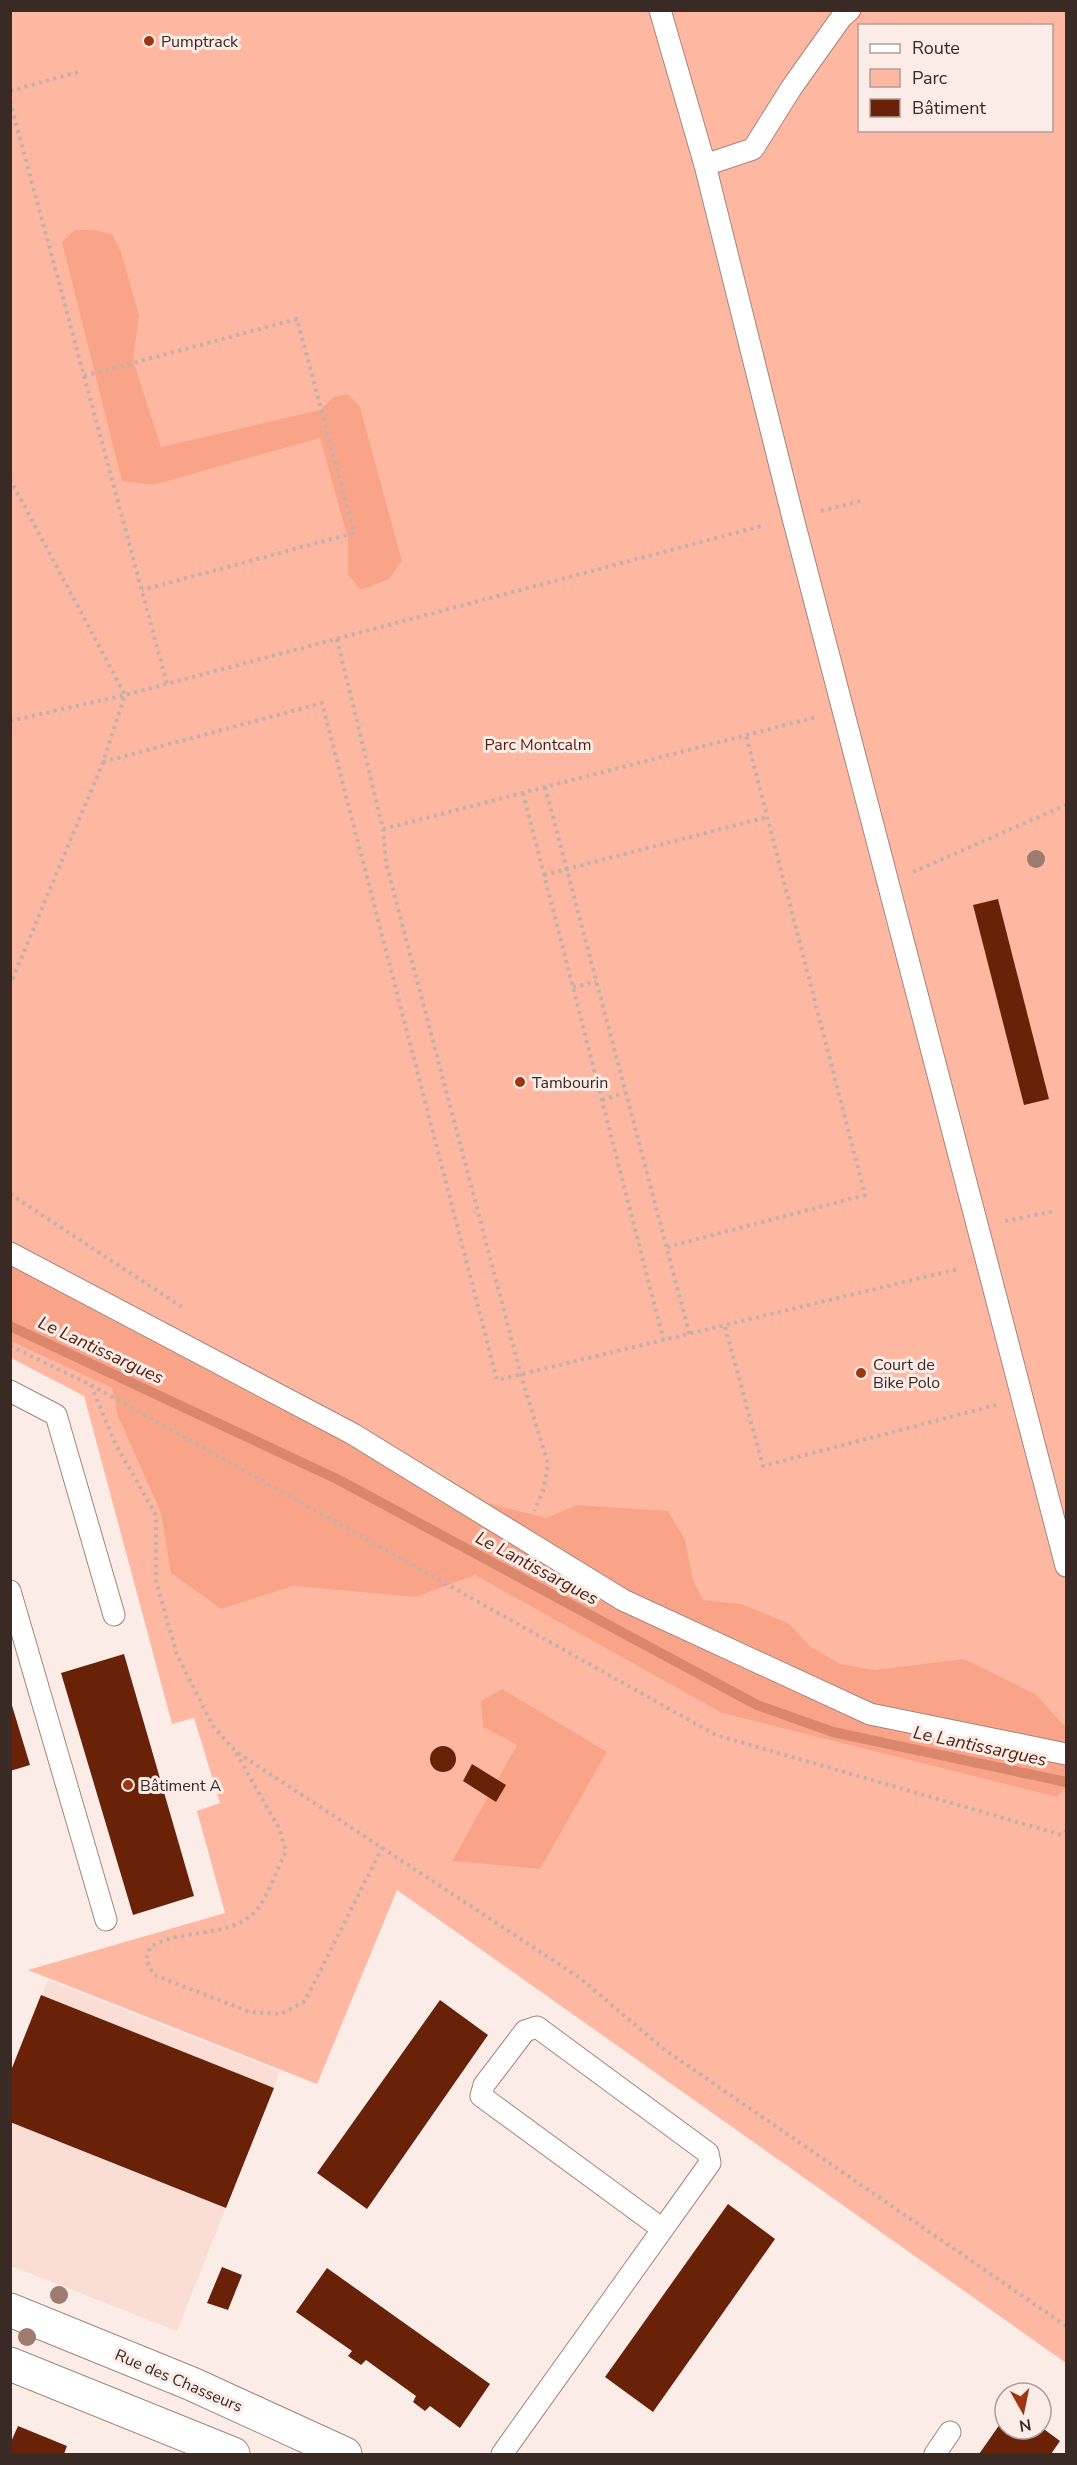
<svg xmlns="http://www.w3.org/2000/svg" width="1077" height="2465" viewBox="0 0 1077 2465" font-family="'Nunito Sans',sans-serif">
<rect width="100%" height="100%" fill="#fcece7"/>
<polygon fill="#faddd5" points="48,1980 280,2071 177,2331 11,2266 10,2073"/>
<path fill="#feb8a2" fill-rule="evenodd" d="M10,11H1066V2363L397,1890L317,2084L28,1970L225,1913L197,1811L220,1803L194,1718L172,1724L84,1396L11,1358ZM860,26H1052V130H860Z"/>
<g fill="#f9a489">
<polygon points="75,230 94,230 112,234 121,252 139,315 133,360 161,447 320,410 334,397 348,394 360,407 402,561 389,579 361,590 348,575 348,539 320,438 153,485 122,481 62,242"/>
<polygon points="11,1245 50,1262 407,1454 488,1503 546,1518 577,1505 668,1511 685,1540 693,1580 703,1600 741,1604 788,1623 810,1646 840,1664 875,1670 964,1659 1035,1694 1066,1727 1066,1787 1057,1797 722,1713 475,1575 416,1597 293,1586 221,1609 171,1573 161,1513 118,1416 112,1388 11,1341"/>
<polygon points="502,1689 607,1752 540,1869 452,1861 517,1745 483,1727 481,1701"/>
</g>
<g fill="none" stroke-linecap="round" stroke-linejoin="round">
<polyline stroke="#da876e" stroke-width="10" points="10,1326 337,1479 757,1705 833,1732 1066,1782"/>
</g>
<g fill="#692107">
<polygon points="998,899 1049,1099 1024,1105 973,905"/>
<polygon points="124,1654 194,1896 133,1915 61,1673"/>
<polygon points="10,1699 30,1765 10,1771"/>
<circle cx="443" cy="1759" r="13"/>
<polygon points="472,1764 506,1785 496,1802 463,1781"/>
<polygon points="41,1995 274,2088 226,2208 10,2122 10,2073"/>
<polygon points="440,2000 488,2035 367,2209 317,2173"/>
<polygon points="728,2204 775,2239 653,2412 605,2377"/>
<polygon points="222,2267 242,2275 228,2310 207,2303"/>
<polygon points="327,2268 490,2384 460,2428 430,2406 425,2411 413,2402 416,2396 366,2360 361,2365 348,2356 352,2351 296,2312"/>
<polygon points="1005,2417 1005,2429 1041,2427 1060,2441 1051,2454 979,2454"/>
<polygon points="18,2426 67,2446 64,2454 10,2454 10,2444"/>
</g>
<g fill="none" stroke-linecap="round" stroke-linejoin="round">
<g stroke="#a7847a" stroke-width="23">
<g id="lane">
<polyline points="660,10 705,165 793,518 1066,1566"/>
<polyline points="705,165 753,149 792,87 841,18 850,10"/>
<polyline points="10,1253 353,1434 623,1600 870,1714 1066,1754"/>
<polyline points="10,1391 56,1415 114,1615"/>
<polyline points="10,1591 106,1920"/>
<polyline points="502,2454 710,2163 708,2153 537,2027 525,2031 484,2085 481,2096 661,2228"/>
<polyline points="935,2454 950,2432"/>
</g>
</g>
<g stroke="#a7847a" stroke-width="35">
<g id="street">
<polyline points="10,2310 192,2384 345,2454"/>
<polyline points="10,2364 233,2454"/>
</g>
</g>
<g stroke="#c0b1ac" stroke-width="4" stroke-dasharray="3 4.5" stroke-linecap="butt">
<polyline points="10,91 78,72"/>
<polyline points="10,101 167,684"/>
<polyline points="84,376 297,319 354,533 142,590"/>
<polyline points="10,479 125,695 103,762 10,985"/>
<polyline points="821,511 861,501"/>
<polyline points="337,639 383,829 386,863 521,1375 548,1464 543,1491 534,1511"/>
<polyline points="10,721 125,695 765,525"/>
<polyline points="103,762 322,703 497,1380 958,1269"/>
<polyline points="545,787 690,1336"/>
<polyline points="523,793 664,1342"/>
<polyline points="383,829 816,717"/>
<polyline points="913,872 1066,805"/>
<polyline points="544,875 767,817"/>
<polyline points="573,987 596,982"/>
<polyline points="602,1100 626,1093"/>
<polyline points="10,1194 185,1309"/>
<polyline points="1005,1221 1055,1211"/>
<polyline points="667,1247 865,1195 746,735"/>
<polyline points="725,1327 763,1466 996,1405"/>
<polyline points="10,1346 91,1385 716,1735 1062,1835 1066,1831"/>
<polyline points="91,1385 115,1443 156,1515 156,1581 177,1655 213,1726 235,1751 580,1978 665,2050 1066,2326"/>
<path d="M236,1753L279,1828L286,1851C278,1867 266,1901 254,1913C226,1939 181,1928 150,1947L146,1960L154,1975L250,2012L281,2014L305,2001L383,1846"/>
</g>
<use href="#lane" stroke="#fff" stroke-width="21"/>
<use href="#street" stroke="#fff" stroke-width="33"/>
</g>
<g fill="#9e7b6f">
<circle cx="1036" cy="859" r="9"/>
<circle cx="59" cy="2295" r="9"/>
<circle cx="27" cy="2337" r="9"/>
</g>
<g fill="#9d3713" stroke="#fcece7" stroke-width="2">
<circle cx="149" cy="41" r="6"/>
<circle cx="520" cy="1082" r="6"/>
<circle cx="861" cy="1373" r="6"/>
<circle cx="128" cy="1785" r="6"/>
</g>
<g text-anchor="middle" stroke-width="6" stroke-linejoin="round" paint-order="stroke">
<g font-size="16" fill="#392a26" stroke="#fcece7" text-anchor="start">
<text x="161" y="47">Pumptrack</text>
<text x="532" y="1088">Tambourin</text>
<text x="873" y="1370">Court de<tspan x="873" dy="18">Bike Polo</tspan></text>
<text x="140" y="1791">Bâtiment A</text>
</g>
<g font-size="16" fill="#521e0d" stroke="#fcece7">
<text x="538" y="750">Parc Montcalm</text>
</g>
<g font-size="16" fill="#392a26" stroke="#fcece7">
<text transform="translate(179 2380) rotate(23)" y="6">Rue des Chasseurs</text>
</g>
<g font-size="18" font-style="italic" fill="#562110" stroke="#fcece7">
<text transform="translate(101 1350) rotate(25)" y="6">Le Lantissargues</text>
<text transform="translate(537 1568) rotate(28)" y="6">Le Lantissargues</text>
<text transform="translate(980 1746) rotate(12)" y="6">Le Lantissargues</text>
</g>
</g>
<rect width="1077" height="2465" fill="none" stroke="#392a26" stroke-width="24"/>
<rect x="858" y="24" width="195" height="108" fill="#fcece7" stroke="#ae9e9a" stroke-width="1.5"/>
<rect x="870" y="44" width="30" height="9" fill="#ffffff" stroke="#ae9e9a" stroke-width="1.5"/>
<text x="912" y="54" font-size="18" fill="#392a26">Route</text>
<rect x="870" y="69" width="30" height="18" fill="#feb8a2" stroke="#ae9e9a" stroke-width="1.5"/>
<text x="912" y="84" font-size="18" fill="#392a26">Parc</text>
<rect x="870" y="99" width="30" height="18" fill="#692107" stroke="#ae9e9a" stroke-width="1.5"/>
<text x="912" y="114" font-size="18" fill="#392a26">Bâtiment</text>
<g transform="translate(1023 2411) rotate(171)"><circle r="28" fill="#fcece7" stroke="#ae9e9a" stroke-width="1.5"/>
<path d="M0-4.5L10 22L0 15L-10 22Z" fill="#9d3713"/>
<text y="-9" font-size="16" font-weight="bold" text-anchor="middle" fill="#392a26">N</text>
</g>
</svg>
